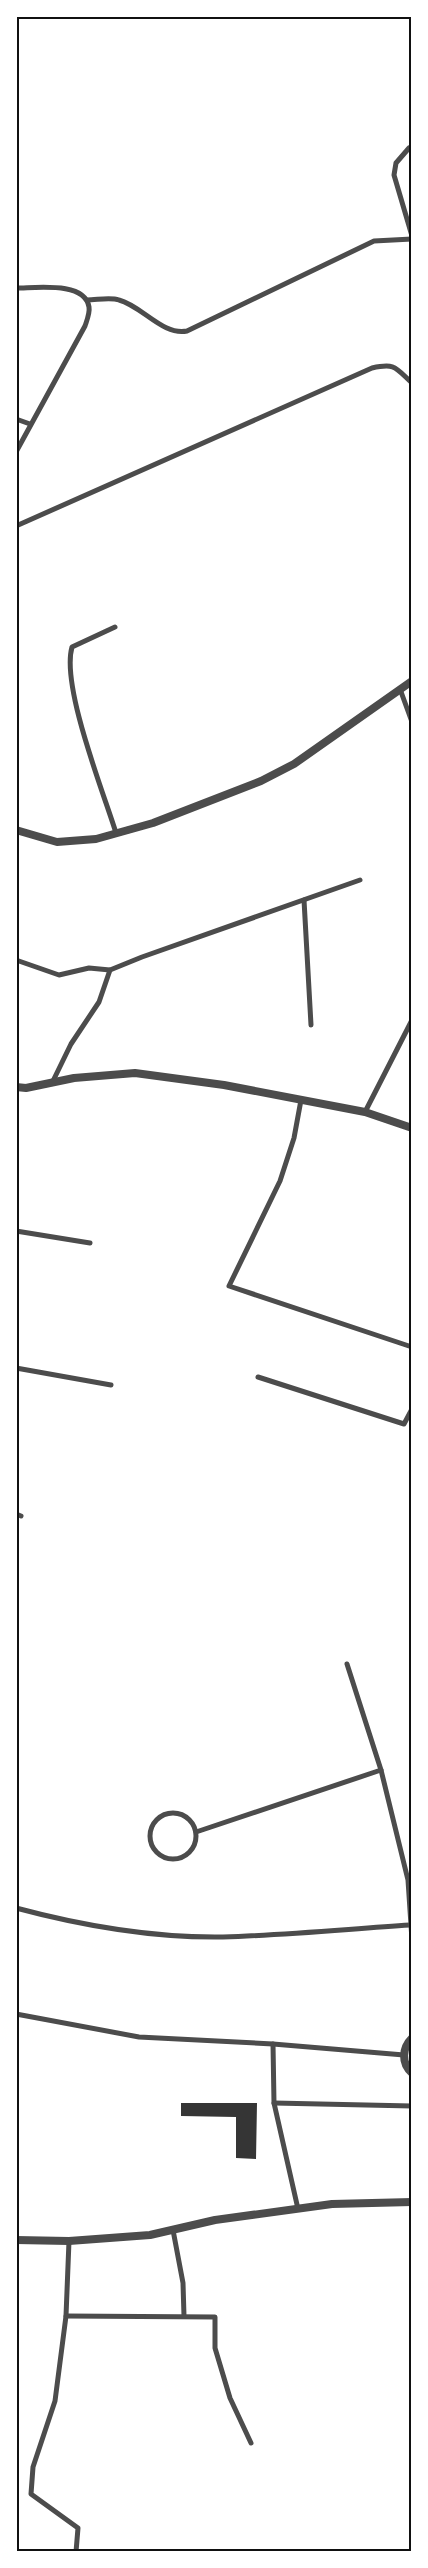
<svg xmlns="http://www.w3.org/2000/svg" width="428" height="2568" viewBox="0 0 428 2568" font-family="'Libre Baskerville',serif">
<rect width="100%" height="100%" fill="#fff"/>
<polygon fill="#353535" points="181,2103 257,2103 256,2159 236,2158 236,2117 181,2116"/>
<g fill="none" stroke-linecap="round" stroke-linejoin="round">
<g stroke="#4c4c4c" stroke-width="5">
<polyline points="409,148 396,163 394,175 412,236"/>
<path d="M16,288C36,288 85,281 89,307C90,313 87,320 85,326L16,452"/>
<path d="M87,300C97,300 110,297 119,300C142,306 163,336 187,331L374,241L412,239"/>
<polyline points="16,419 30,424"/>
<path d="M16,526L372,368C395,363 395,367 412,383"/>
<path d="M115,627L72,647C61,686 103,791 116,833"/>
<polyline points="400,689 412,722"/>
<polyline points="304,900 311,1025"/>
<polyline points="16,960 59,975 89,968 110,970 142,957 360,880"/>
<polyline points="52,1083 71,1044 99,1002 110,970"/>
<polyline points="301,1100 294,1138 280,1181 229,1286 412,1347"/>
<polyline points="365,1112 412,1020"/>
<polyline points="16,1231 90,1243"/>
<polyline points="16,1368 111,1385"/>
<polyline points="258,1377 404,1424 412,1409"/>
<polyline points="16,1514 21,1516"/>
<polyline points="347,1664 381,1770 408,1880 412,1940"/>
<circle cx="173" cy="1836" r="23"/>
<polyline points="196,1832 381,1770"/>
<path d="M16,1908C83,1926 154,1938 223,1937C285,1935 348,1929 410,1925"/>
<polyline points="16,2014 139,2037 273,2044 404,2055"/>
<polyline points="273,2044 274,2103 298,2209"/>
<polyline points="274,2103 412,2106"/>
<polyline points="173,2230 183,2283 184,2316"/>
<polyline points="69,2241 66,2316 55,2401 33,2467 31,2494 78,2528 76,2552"/>
<polyline points="66,2316 215,2317 215,2348 230,2398 251,2443"/>
</g>
<g stroke="#4c4c4c" stroke-width="8">
<polyline points="16,830 57,842 96,839 153,823 261,781 294,764 412,681"/>
<polyline points="16,1087 26,1088 74,1078 135,1073 224,1085 365,1112 412,1128"/>
<path d="M412,2038C402,2048 401,2063 412,2073"/>
<polyline points="16,2240 69,2241 150,2235 215,2220 332,2204 412,2202"/>
</g>
</g>
<rect width="428" height="2568" fill="none" stroke="#ffffff" stroke-width="35"/>
<rect x="18" y="18" width="392" height="2532" fill="none" stroke="#111" stroke-width="2"/>
</svg>
